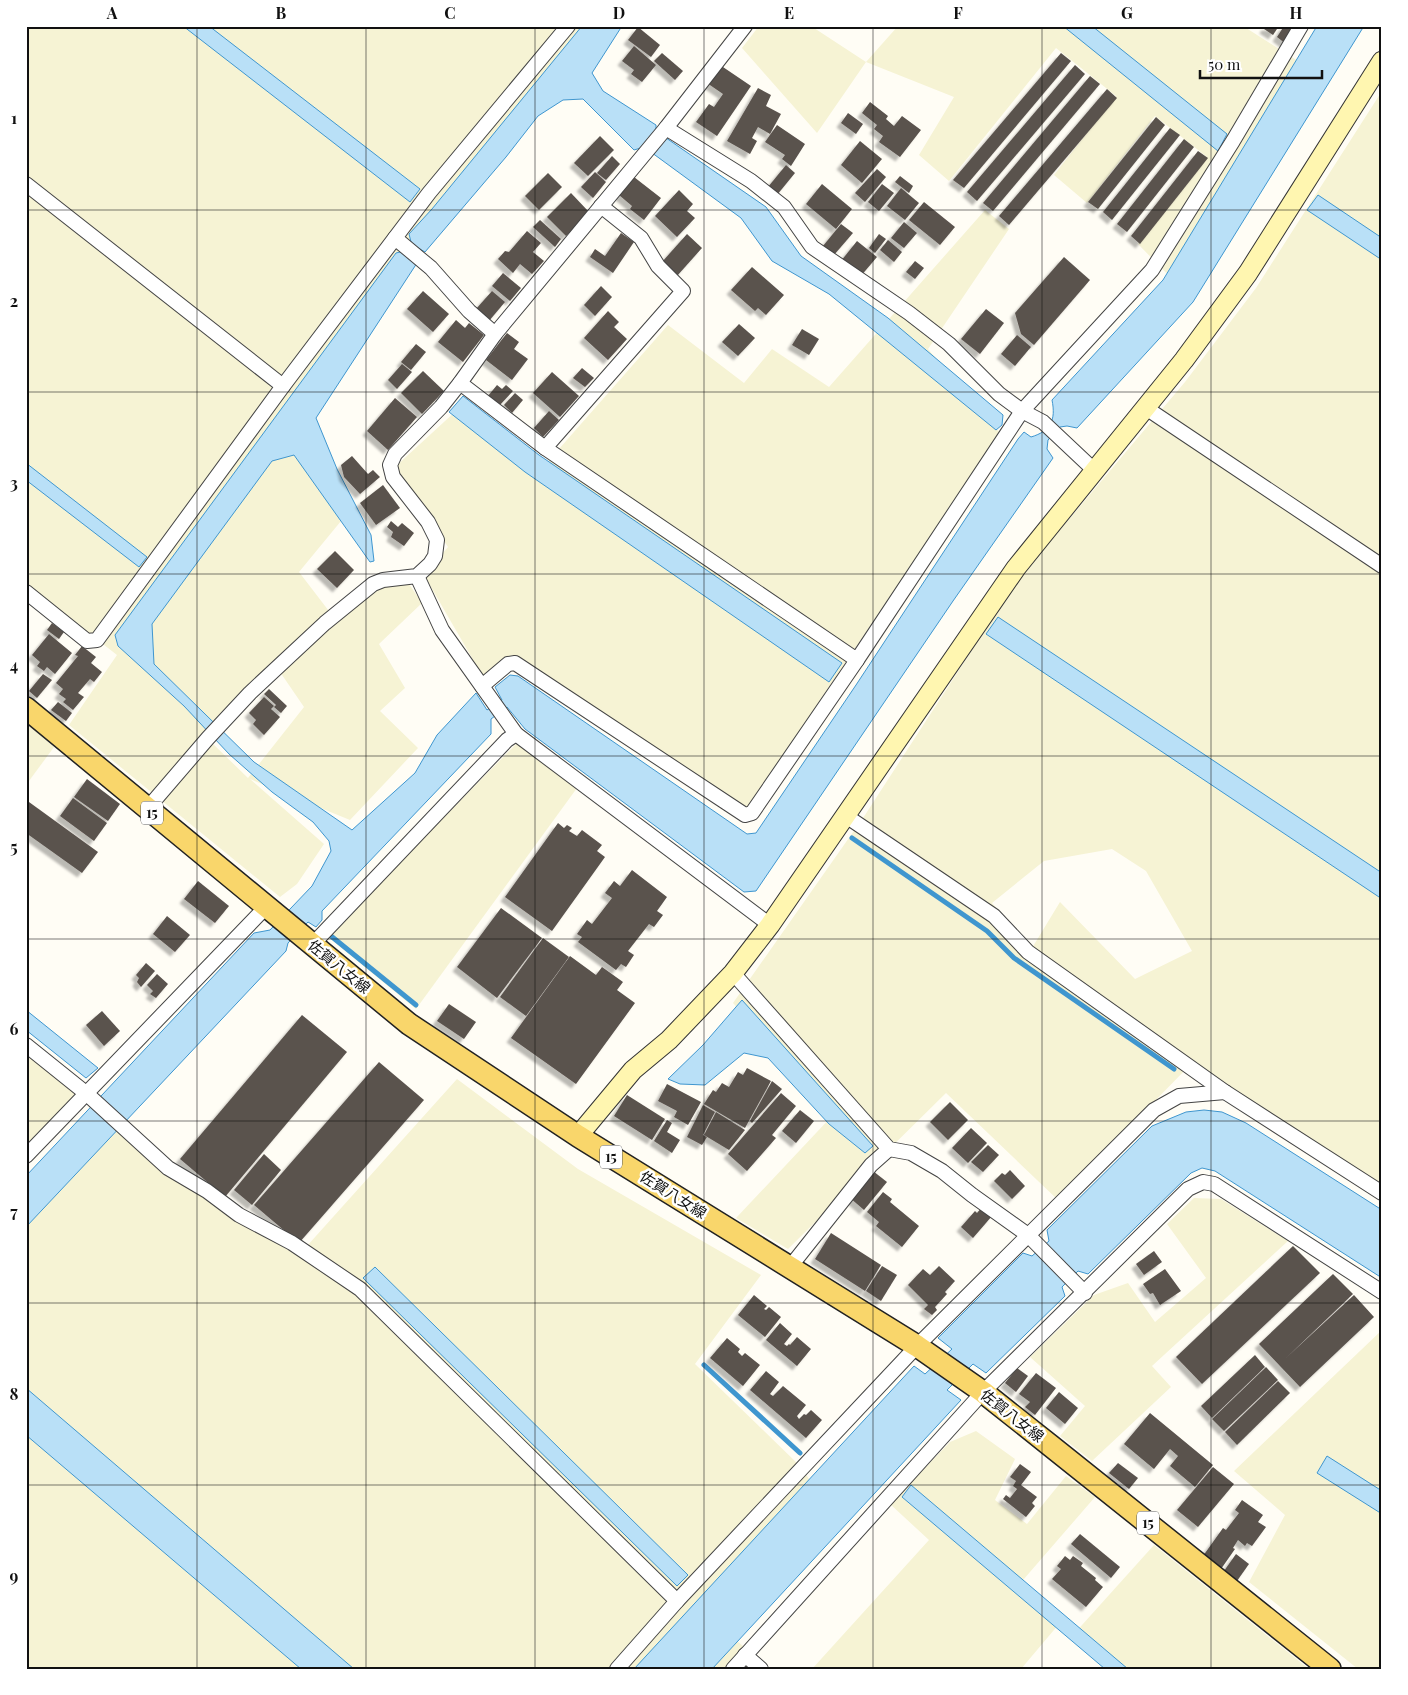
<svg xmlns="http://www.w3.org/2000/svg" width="1408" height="1695" viewBox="0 0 1408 1695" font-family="'Playfair Display','Noto Sans JP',serif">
<defs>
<filter id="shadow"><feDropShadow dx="-4.5" dy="4.5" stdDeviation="1" flood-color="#0004"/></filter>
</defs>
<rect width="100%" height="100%" fill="#fffdf5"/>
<g fill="#f6f3d4" fill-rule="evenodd">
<path d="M26,26H604L422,240L297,427L346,515L299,572L335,619L375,587L409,584L422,603L379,644L405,688L380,711L418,748L350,820L250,779L324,844L297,884L280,897L69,725L117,655L26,584ZM280,672L304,707L248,778L211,742Z"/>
<polygon points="759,26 811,26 866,62 898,26 1243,26 1309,68 1177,284 1138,244 1207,157 1155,116 1087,203 1054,175 1116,96 1056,48 949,181 919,155 954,97 866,62 817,133 742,48"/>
<path d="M1382,91V1185L1192,1063L1058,1200L946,1093L788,1249L736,1218L832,1116L733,1003L865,815L1016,582L1185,382L1256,288ZM1112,849L1146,871L1192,951L1135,979L1060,902L1032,948L992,903L1044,861Z"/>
<polygon points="985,210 1009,229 928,349 1000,433 747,809 512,655 483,677 424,575 448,547 395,467 457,410 537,474 668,325 744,383 772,349 829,387"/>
<polygon points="26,722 54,747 26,785"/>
<polygon points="517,743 577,788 416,1009 327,936"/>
<polygon points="26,1051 80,1097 26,1152"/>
<polygon points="457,1079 578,1169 761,1275 695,1364 800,1466 821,1496 712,1619 769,1669 26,1669 26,1209 109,1124 172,1178 298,1256"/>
<polygon points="1194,1198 1221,1199 1288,1241 1152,1366 1171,1387 1092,1461 1060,1436 1085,1406 1030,1357 1094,1295 1128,1283 1155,1322 1206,1278 1167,1224"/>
<polygon points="1382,1330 1382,1669 1358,1669 1249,1582 1285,1515 1234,1471"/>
<polygon points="976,1431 1015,1459 995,1500 1027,1524 1066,1476 1095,1497 1017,1587 1059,1624 1021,1669 812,1669 929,1540 890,1504 950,1442"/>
<polygon points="1154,1545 1309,1669 1113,1669 1073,1635"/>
</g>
<g fill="#b9e0f7" stroke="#3f96cf">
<polygon points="183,26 209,26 420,189 410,202"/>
<path d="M582,26H622L592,73L603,91L656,125V131L766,207L801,256L888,318L1003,415L1002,425L996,430L829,294L772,261L741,218L644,147L634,150L583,99L563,100L538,116L506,157L425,252L415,246L409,255L417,263L316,418L337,469L371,535L374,561L370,562L294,455L272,461L152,624L154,664L254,762L352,830L415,773L437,735L476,693L487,710L502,700L495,687L510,675L518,676L747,834L756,833L856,685L1018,439L1024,432L1031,437C1051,431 1056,420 1052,400L1163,280L1317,26H1364L1193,302L1077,428L1067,426L1060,427L1048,440L1047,449L1053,458L953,601L756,891L744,892L525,729L507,707L491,719V734L322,911V920L316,927L308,922L288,943L286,951L26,1227V1176L254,933L270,930L312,886L331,851L329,841L313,822L272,792L229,754L184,706L118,646L115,635L396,253L404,251L411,242L409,234L432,209Z"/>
<polygon points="1063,26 1092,26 1227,134 1218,151"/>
<polygon points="1318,195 1382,238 1382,260 1307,210"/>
<polygon points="463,396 539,455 842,663 829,682 525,472 449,412"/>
<polygon points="26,463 147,557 139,567 26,480"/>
<polygon points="998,617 1382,873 1382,899 986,634"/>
<polygon points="742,1000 873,1146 865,1153 829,1124 768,1058 744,1053 705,1085 680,1084 668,1079 703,1045"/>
<polygon points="26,1010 98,1068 86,1078 26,1030"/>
<polygon points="1204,1110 1222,1112 1246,1123 1382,1210 1382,1278 1215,1171 1202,1168 1191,1173 1088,1274 1078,1271 1062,1287 1065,1296 986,1373 973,1364 947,1390 961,1400 712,1669 634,1669 914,1366 925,1374 952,1349 938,1338 1023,1253 1032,1256 1049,1241 1047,1230 1152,1126 1186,1112"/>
<polygon points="375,1267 688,1575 677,1586 363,1278"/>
<polygon points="26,1388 354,1669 301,1669 26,1435"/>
<polygon points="1327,1456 1382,1491 1382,1514 1317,1473"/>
<polygon points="911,1485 1128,1669 1105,1669 902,1497"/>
</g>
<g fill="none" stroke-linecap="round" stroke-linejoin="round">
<g stroke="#3f96cf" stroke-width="5">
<polyline points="852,838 987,931 1014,958 1174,1069"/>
<polyline points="331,936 416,1005"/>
<polyline points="704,1365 800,1453"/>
</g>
</g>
<g fill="#5a524d" filter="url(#shadow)">
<polygon points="1266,26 1279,26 1273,35 1264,29"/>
<polygon points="1284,26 1296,26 1286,44 1277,37"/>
<polygon points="638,27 660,45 651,57 628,40"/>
<polygon points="634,46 656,65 642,82 631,74 634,70 622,61"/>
<polygon points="662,53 683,71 675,80 654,61"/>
<polygon points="1061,53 1071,61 964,188 953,180"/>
<polygon points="720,65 751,86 717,136 696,122 709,104 714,107 723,94 707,83"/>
<polygon points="1075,65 1085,74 977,201 967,192"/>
<polygon points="1090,76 1100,84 993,211 983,203"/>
<polygon points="758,88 771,95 766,106 781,114 770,134 758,127 752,138 757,141 750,154 727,141"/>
<polygon points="1107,89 1117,98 1009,225 999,216"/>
<polygon points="870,102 888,116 886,119 894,126 902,116 921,130 900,157 879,142 883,136 874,129 877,125 862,113"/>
<polygon points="848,113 863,124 856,134 841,123"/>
<polygon points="1156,117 1165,125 1098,209 1088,202"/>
<polygon points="777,125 805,144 791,166 782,159 785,155 765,142"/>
<polygon points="1170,128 1180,135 1112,220 1103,212"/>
<polygon points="600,136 614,150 588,176 574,163"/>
<polygon points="1184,139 1194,147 1127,232 1117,224"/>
<polygon points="860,141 882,159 862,183 841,165"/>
<polygon points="1198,151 1208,158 1140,244 1131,236"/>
<polygon points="612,156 620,164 606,180 597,173"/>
<polygon points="786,165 795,173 777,195 768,187"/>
<polygon points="877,169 886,177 865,202 855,193"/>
<polygon points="595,172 606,182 593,198 581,187"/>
<polygon points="548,173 562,187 539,210 525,196"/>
<polygon points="900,176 913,186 909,193 895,182"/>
<polygon points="634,177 661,198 644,220 630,209 632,206 619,195"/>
<polygon points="822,184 852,209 836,229 806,204"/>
<polygon points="882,184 894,193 879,211 868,202"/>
<polygon points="901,188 919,203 905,220 887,206"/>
<polygon points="679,190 693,204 687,211 695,218 677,237 655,216"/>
<polygon points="571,193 589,212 566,236 547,217"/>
<polygon points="924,202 955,227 940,245 909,220"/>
<polygon points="540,220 561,239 555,247 533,227"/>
<polygon points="904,222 917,233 904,248 891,238"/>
<polygon points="841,224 853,233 834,255 823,246"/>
<polygon points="527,231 541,243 533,252 544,261 532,274 520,264 513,273 498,259 505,251 509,252"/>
<polygon points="621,233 634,242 613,273 590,257 595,249 605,256"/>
<polygon points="687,234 702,248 677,276 662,262"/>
<polygon points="879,234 886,239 875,253 869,248"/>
<polygon points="888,240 902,252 894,262 880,250"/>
<polygon points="857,241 877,257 860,277 841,261"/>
<polygon points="1064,257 1090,280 1034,345 1021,334 1015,313"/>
<polygon points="915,261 924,268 915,279 906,272"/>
<polygon points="752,267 784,295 766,315 758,308 755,311 731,290"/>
<polygon points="503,273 521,288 510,301 492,286"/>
<polygon points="601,286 612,297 595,316 584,305"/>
<polygon points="423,291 449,314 433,332 407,309"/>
<polygon points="492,291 505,302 489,321 476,309"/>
<polygon points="986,309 1004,323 980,354 961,339"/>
<polygon points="608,311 619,322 614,327 627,339 608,360 584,338"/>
<polygon points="456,320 465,328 469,323 484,335 463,362 438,342"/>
<polygon points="739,324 755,338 738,356 722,342"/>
<polygon points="802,329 819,339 809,355 792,345"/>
<polygon points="507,333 519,342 514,349 528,359 512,380 486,360"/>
<polygon points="1017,335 1031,347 1015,366 1001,354"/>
<polygon points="416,344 426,352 411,370 401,362"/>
<polygon points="402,364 412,372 397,389 388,380"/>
<polygon points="582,368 594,378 585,387 573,378"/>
<polygon points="423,371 444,391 422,414 401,393"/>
<polygon points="552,372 579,396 560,417 533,393"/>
<polygon points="497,385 502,389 506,385 513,391 499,406 488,396"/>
<polygon points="515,393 523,400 512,413 504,405"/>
<polygon points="395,398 417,417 388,450 367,431"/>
<polygon points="549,411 559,420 543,437 534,428"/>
<polygon points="352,456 368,474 373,470 380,477 360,494 344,477 341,465"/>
<polygon points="383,485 400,508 376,525 360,503"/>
<polygon points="391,521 398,527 402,523 414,533 404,546 391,537 393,532 387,527"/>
<polygon points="335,551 354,570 337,588 317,569"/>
<polygon points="52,623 64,632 59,639 47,630"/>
<polygon points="49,634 72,653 55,674 47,667 44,671 37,666 40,662 32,655"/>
<polygon points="82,646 96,657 91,663 102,672 94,682 90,679 78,693 84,697 73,710 63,702 66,699 59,694 63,689 56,683 78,656 75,655"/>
<polygon points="43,674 52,680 37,698 29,691"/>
<polygon points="269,689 287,706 281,713 274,707 276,705 264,694"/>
<polygon points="264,697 274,706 271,709 280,717 264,735 253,724 256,720 249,713"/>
<polygon points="58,702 72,713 66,721 51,710"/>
<polygon points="87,779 120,804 108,821 74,797"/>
<polygon points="73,798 107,823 94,841 60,816"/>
<polygon points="29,802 98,852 82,873 26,833 26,806"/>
<polygon points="558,823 564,828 567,825 572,828 569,831 577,836 582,830 602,845 597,851 605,857 552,931 505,897"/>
<polygon points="632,870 667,897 657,911 663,915 654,927 649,924 628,951 634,955 626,967 621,964 616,970 578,942 582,937 577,934 587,920 592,924 612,898 605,893 614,881 620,886"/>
<polygon points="198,881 229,906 215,923 184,899"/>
<polygon points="501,908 542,938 497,998 457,967"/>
<polygon points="167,916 190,935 175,952 153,934"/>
<polygon points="543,938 569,957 526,1016 500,997"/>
<polygon points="570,956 596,975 602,967 623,982 617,990 635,1003 576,1084 511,1038"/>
<polygon points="146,963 155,971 141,987 137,982 139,978 136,975"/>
<polygon points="157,974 168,984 156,998 150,994 153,991 147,985"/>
<polygon points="449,1004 476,1022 464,1039 437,1021"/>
<polygon points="102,1011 120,1031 104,1046 86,1025"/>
<polygon points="302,1015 347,1052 225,1197 180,1159"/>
<polygon points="379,1062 424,1100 299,1243 254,1205"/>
<polygon points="747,1068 771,1081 745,1128 704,1104 713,1090 716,1092 722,1083 729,1087 738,1072 743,1075"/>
<polygon points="772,1081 782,1089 752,1123 750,1121"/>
<polygon points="667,1084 701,1102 688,1125 674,1117 677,1111 658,1101"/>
<polygon points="781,1093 796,1106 772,1135 776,1138 747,1171 728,1154"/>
<polygon points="627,1095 665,1119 652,1140 614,1116"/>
<polygon points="950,1102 968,1120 948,1140 930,1122"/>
<polygon points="703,1105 715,1112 703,1135 707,1137 702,1145 687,1137"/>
<polygon points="800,1110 814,1121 796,1143 782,1131"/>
<polygon points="716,1112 745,1130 729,1150 704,1135"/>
<polygon points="667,1120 672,1123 667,1132 680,1140 672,1153 654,1141"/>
<polygon points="971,1128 987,1143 968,1163 952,1148"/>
<polygon points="988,1145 999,1155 983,1172 971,1162"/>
<polygon points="264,1154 281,1170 252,1205 234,1190"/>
<polygon points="1010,1170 1025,1186 1012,1199 994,1181 1002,1173 1005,1175"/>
<polygon points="873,1171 887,1182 864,1210 849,1197"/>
<polygon points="883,1192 892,1199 890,1202 919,1226 902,1247 876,1226 879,1222 867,1212"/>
<polygon points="982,1207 992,1216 973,1238 961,1227 975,1211 977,1213"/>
<polygon points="831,1233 881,1265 865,1291 815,1259"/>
<polygon points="1293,1246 1320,1273 1202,1384 1176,1357"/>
<polygon points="1154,1251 1162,1262 1144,1275 1136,1264"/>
<polygon points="882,1266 897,1275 881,1301 866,1291"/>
<polygon points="939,1266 955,1281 945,1292 947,1294 935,1307 937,1310 932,1315 924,1309 928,1305 908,1285 923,1269 930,1275"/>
<polygon points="1165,1269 1181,1291 1160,1305 1153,1293 1150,1294 1143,1284"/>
<polygon points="1333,1274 1353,1294 1286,1358 1354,1295 1374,1317 1300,1387 1259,1344"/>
<polygon points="754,1295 767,1306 764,1309 766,1310 769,1307 781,1317 765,1337 738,1315"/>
<polygon points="780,1323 792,1334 784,1344 787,1346 789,1344 790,1345 797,1337 811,1349 797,1366 766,1340"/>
<polygon points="727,1338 740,1349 738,1352 742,1356 745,1353 760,1365 743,1386 710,1358"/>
<polygon points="1255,1355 1265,1367 1212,1418 1201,1406"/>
<polygon points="1266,1367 1278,1380 1224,1431 1212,1419"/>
<polygon points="1017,1368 1028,1376 1016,1392 1005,1383"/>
<polygon points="766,1371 779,1382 770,1394 773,1396 783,1386 806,1405 797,1416 799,1419 804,1414 806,1415 811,1410 822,1420 806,1438 750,1390"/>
<polygon points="1036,1373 1056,1388 1035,1415 1025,1407 1030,1402 1019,1394"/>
<polygon points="1278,1381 1290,1393 1237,1445 1225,1432"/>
<polygon points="1059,1392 1078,1408 1065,1424 1046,1408"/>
<polygon points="1150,1413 1213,1465 1195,1487 1170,1466 1178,1456 1170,1449 1154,1469 1124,1444"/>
<polygon points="1118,1463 1138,1478 1129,1489 1109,1473"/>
<polygon points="1020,1464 1031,1472 1021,1485 1037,1497 1032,1503 1035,1506 1026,1517 1003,1499 1006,1495 1010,1498 1017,1489 1013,1486 1016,1481 1010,1477"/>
<polygon points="1213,1467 1234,1484 1198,1527 1177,1510"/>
<polygon points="1242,1500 1263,1515 1258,1522 1266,1527 1252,1546 1247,1543 1245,1546 1238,1540 1233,1548 1235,1549 1221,1569 1203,1556 1223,1528 1226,1530 1239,1513 1235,1510"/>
<polygon points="1080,1534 1120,1567 1111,1578 1071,1544"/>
<polygon points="1236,1554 1249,1564 1237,1581 1224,1571"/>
<polygon points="1065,1556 1070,1560 1073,1556 1083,1563 1081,1566 1096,1578 1095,1580 1103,1587 1086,1607 1052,1579 1061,1569 1057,1566"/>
</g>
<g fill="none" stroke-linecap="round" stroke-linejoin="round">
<g stroke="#444" stroke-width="16">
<g id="street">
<polyline points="666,128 751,181 784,207 812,247 909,313 949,344 999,394 1022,411 1043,422 1094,470"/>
<polyline points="26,184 283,386"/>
<polyline points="395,238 431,268 469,311 495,334"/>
<polyline points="460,383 545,448 857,660 1022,411 1152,270 1233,141 1301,26"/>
<polyline points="1146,408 1382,566"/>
<polyline points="545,448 683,291 658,266 641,238 601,206"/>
<polyline points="417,576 442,630 516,734 770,925"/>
<polyline points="26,592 87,641 97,640 283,386 429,193 568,26"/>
<polyline points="482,686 508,664 515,663 745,815 752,813 857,660"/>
<polyline points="147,809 208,738 250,693 325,623 373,584 383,580 417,576 430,564 435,556 437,540 428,522 393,477 390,465 395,454 441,407 460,383 495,334 666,128 745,26"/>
<polyline points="846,816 994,916 1028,952 1225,1092 1382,1193"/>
<polyline points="312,945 507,740 516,734"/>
<polyline points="733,973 889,1149 911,1153 942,1171 972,1195 1028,1235 1085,1293"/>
<polyline points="26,1045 87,1094 168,1168 207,1191 239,1215 292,1243 360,1289 677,1601"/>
<polyline points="26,1156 266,907"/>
<polyline points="790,1267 871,1165 889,1149"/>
<polyline points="745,1655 761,1669"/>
<polyline points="617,1669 677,1601 917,1346 1154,1110 1179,1096 1225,1092"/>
<polyline points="733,1669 983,1392 1188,1189 1203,1182 1214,1184 1382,1292"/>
</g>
</g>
<g stroke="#333" stroke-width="21">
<polyline id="secondary" points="578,1136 633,1070 669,1040 733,973 770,925 1016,568 1184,360 1248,273 1382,61"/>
</g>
<g stroke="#222" stroke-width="24">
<polyline id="primary" points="26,708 409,1024 578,1136 917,1346 983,1392 1051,1446 1330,1669"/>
</g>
<use href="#street" stroke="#fff" stroke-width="14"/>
<use href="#secondary" stroke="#fff6b0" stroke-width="19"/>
<use href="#primary" stroke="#f9d66b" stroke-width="21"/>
</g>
<path fill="none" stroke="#111" stroke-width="1" stroke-opacity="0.55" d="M197,26V1669M366,26V1669M535,26V1669M704,26V1669M873,26V1669M1042,26V1669M1211,26V1669M26,210H1382M26,392H1382M26,574H1382M26,756H1382M26,939H1382M26,1121H1382M26,1303H1382M26,1485H1382"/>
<g text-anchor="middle" stroke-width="5" stroke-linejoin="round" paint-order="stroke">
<g fill="#fff" stroke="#585858" stroke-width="1">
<rect x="141" y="801.5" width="22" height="23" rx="4"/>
<rect x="600" y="1145.5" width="22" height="23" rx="4"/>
<rect x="1137" y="1511.5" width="22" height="23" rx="4"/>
</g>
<g font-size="14" font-weight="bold" fill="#111">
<text x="152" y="818">15</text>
<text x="611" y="1162">15</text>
<text x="1148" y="1528">15</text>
</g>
<g font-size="15" fill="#111" stroke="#fff">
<text transform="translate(339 967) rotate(39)" y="5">佐賀八女線</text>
<text transform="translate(673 1195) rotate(32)" y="5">佐賀八女線</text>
<text transform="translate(1012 1416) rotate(38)" y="5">佐賀八女線</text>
</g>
</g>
<rect width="1408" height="1695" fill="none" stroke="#ffffff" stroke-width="55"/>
<path d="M1200 70v8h122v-8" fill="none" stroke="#111111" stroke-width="2.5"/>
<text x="1208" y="70" font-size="15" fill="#111111" stroke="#ffffff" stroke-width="4" paint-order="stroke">50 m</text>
<rect x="28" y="28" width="1352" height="1640" fill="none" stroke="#111" stroke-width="2"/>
<g font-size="16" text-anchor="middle" font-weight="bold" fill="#111">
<text x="112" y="19">A</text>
<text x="281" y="19">B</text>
<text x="450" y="19">C</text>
<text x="619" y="19">D</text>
<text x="789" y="19">E</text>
<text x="958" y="19">F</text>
<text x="1127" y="19">G</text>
<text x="1296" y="19">H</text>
<text x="14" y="124">1</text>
<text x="14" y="307">2</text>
<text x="14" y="489">3</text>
<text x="14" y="671">4</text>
<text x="14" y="853">5</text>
<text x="14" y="1035">6</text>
<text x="14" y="1218">7</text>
<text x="14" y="1400">8</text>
<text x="14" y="1582">9</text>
</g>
</svg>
